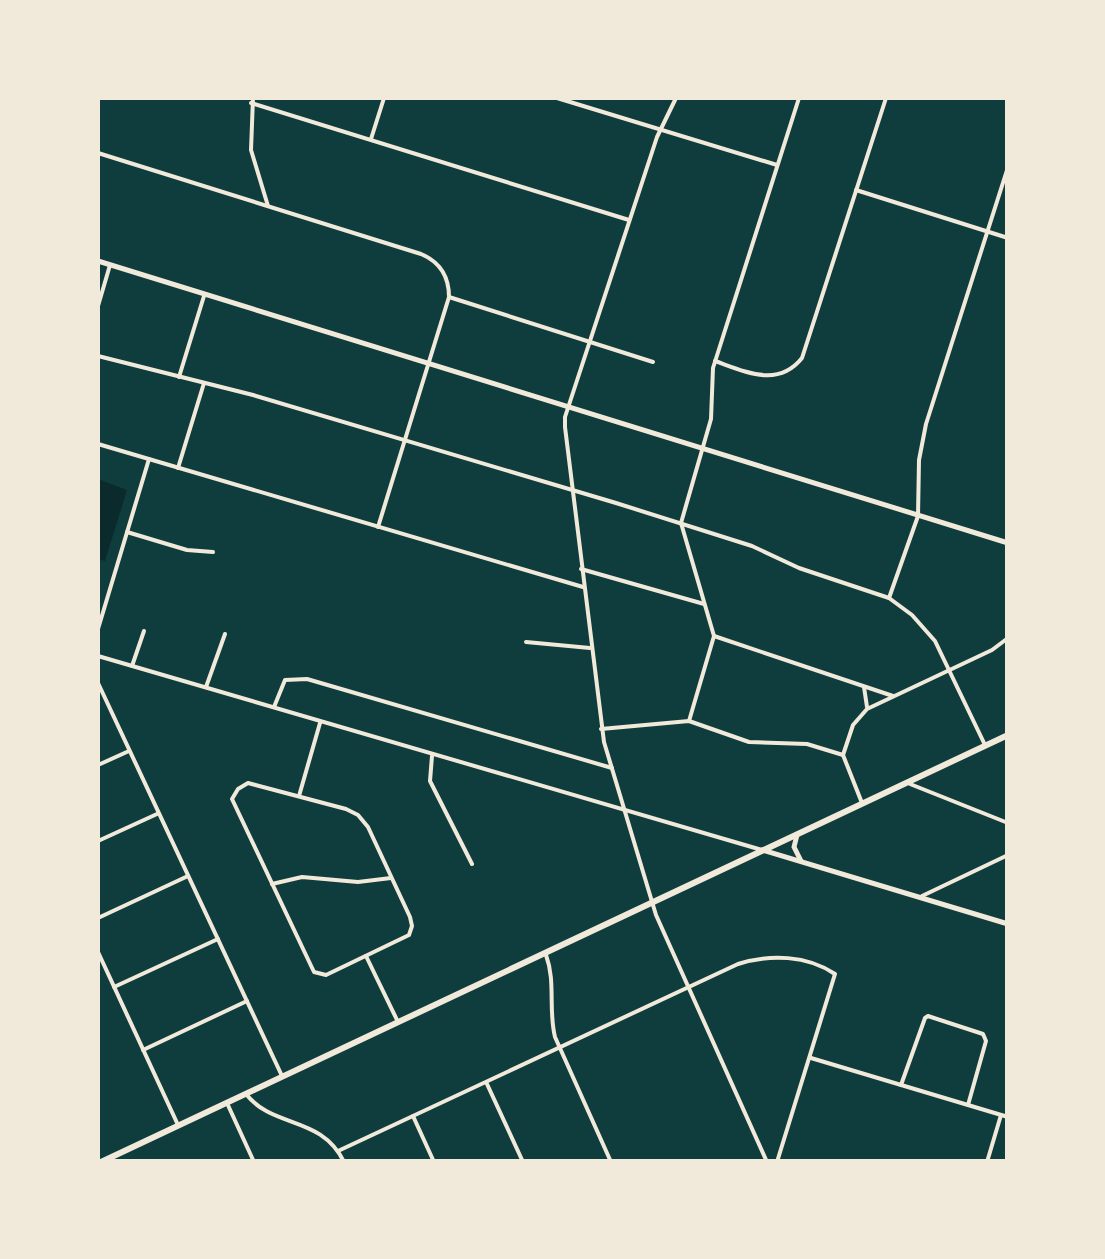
<svg xmlns="http://www.w3.org/2000/svg" width="1105" height="1259" viewBox="0 0 1105 1259" font-family="Lato,sans-serif">
<rect width="100%" height="100%" fill="#0f3d3e"/>
<polygon fill="#0a2a2b" points="98,479 127,490 105,561 98,559"/>
<g fill="none" stroke-linecap="round" stroke-linejoin="round">
<g stroke="#f1e9da" stroke-width="4">
<polyline points="253,98 251,150 268,206"/>
<polyline points="557,98 777,165"/>
<polyline points="676,98 657,137 565,417 565,427 604,742 656,915 767,1162"/>
<polyline points="251,103 629,220"/>
<polyline points="371,139 384,98"/>
<path d="M98,153L421,254C440,262 449,277 449,297L378,527"/>
<polyline points="856,190 1008,238"/>
<polyline points="449,297 653,362"/>
<polyline points="98,306 110,265"/>
<polyline points="98,356 253,395 616,503 752,546 799,568 889,598 912,615 935,641 985,745"/>
<path d="M715,361C746,372 778,388 802,358L886,98"/>
<polyline points="179,377 204,296"/>
<polyline points="98,444 583,587"/>
<polyline points="178,468 204,383"/>
<polyline points="127,532 187,550 213,552"/>
<polyline points="581,569 704,604"/>
<polyline points="889,598 918,516 919,460 926,424 1008,167"/>
<polyline points="98,629 149,459"/>
<polyline points="714,636 893,696"/>
<polyline points="526,642 590,648"/>
<polyline points="98,656 762,850"/>
<polyline points="132,666 144,631"/>
<polyline points="98,683 282,1076"/>
<polyline points="206,687 225,634"/>
<polyline points="864,687 867,707"/>
<polyline points="274,707 285,680 307,679 612,768"/>
<polyline points="689,721 714,636 681,523 711,419 713,368 799,98"/>
<polyline points="601,729 689,721 749,742 807,744 843,755 862,803"/>
<polyline points="843,755 853,725 867,709 992,650 1008,638"/>
<polyline points="432,756 430,781 472,864"/>
<polyline points="98,765 129,751"/>
<polygon points="248,783 346,809 358,815 368,827 410,917 412,926 409,935 326,975 314,972 232,799 238,789"/>
<polyline points="910,784 1008,823"/>
<polyline points="299,796 320,723"/>
<polyline points="98,841 157,814"/>
<polyline points="272,884 302,877 358,882 391,878"/>
<polyline points="922,896 1008,855"/>
<polyline points="98,918 188,876"/>
<polyline points="98,952 178,1125"/>
<path d="M546,955C556,982 548,1009 555,1037L611,1162"/>
<polyline points="366,956 398,1022"/>
<polyline points="114,987 218,939"/>
<polyline points="143,1050 247,1001"/>
<polyline points="811,1058 1008,1117"/>
<polyline points="487,1084 523,1162"/>
<polyline points="901,1085 925,1018 928,1016 983,1034 986,1041 968,1105"/>
<path d="M246,1094C273,1129 321,1115 344,1162"/>
<polyline points="227,1103 254,1162"/>
<polyline points="413,1116 434,1162"/>
<path d="M338,1151L738,964C770,954 807,955 835,974L777,1162"/>
<polyline points="987,1162 1001,1115"/>
</g>
<g stroke="#f1e9da" stroke-width="5">
<polyline points="98,261 1008,543"/>
<polyline points="797,835 794,847 801,861"/>
<polyline points="762,850 1008,924"/>
</g>
<polyline stroke="#f1e9da" stroke-width="6" points="101,1162 1008,735"/>
</g>
<rect width="1105" height="1259" fill="none" stroke="#f1e9da" stroke-width="200"/>
</svg>
